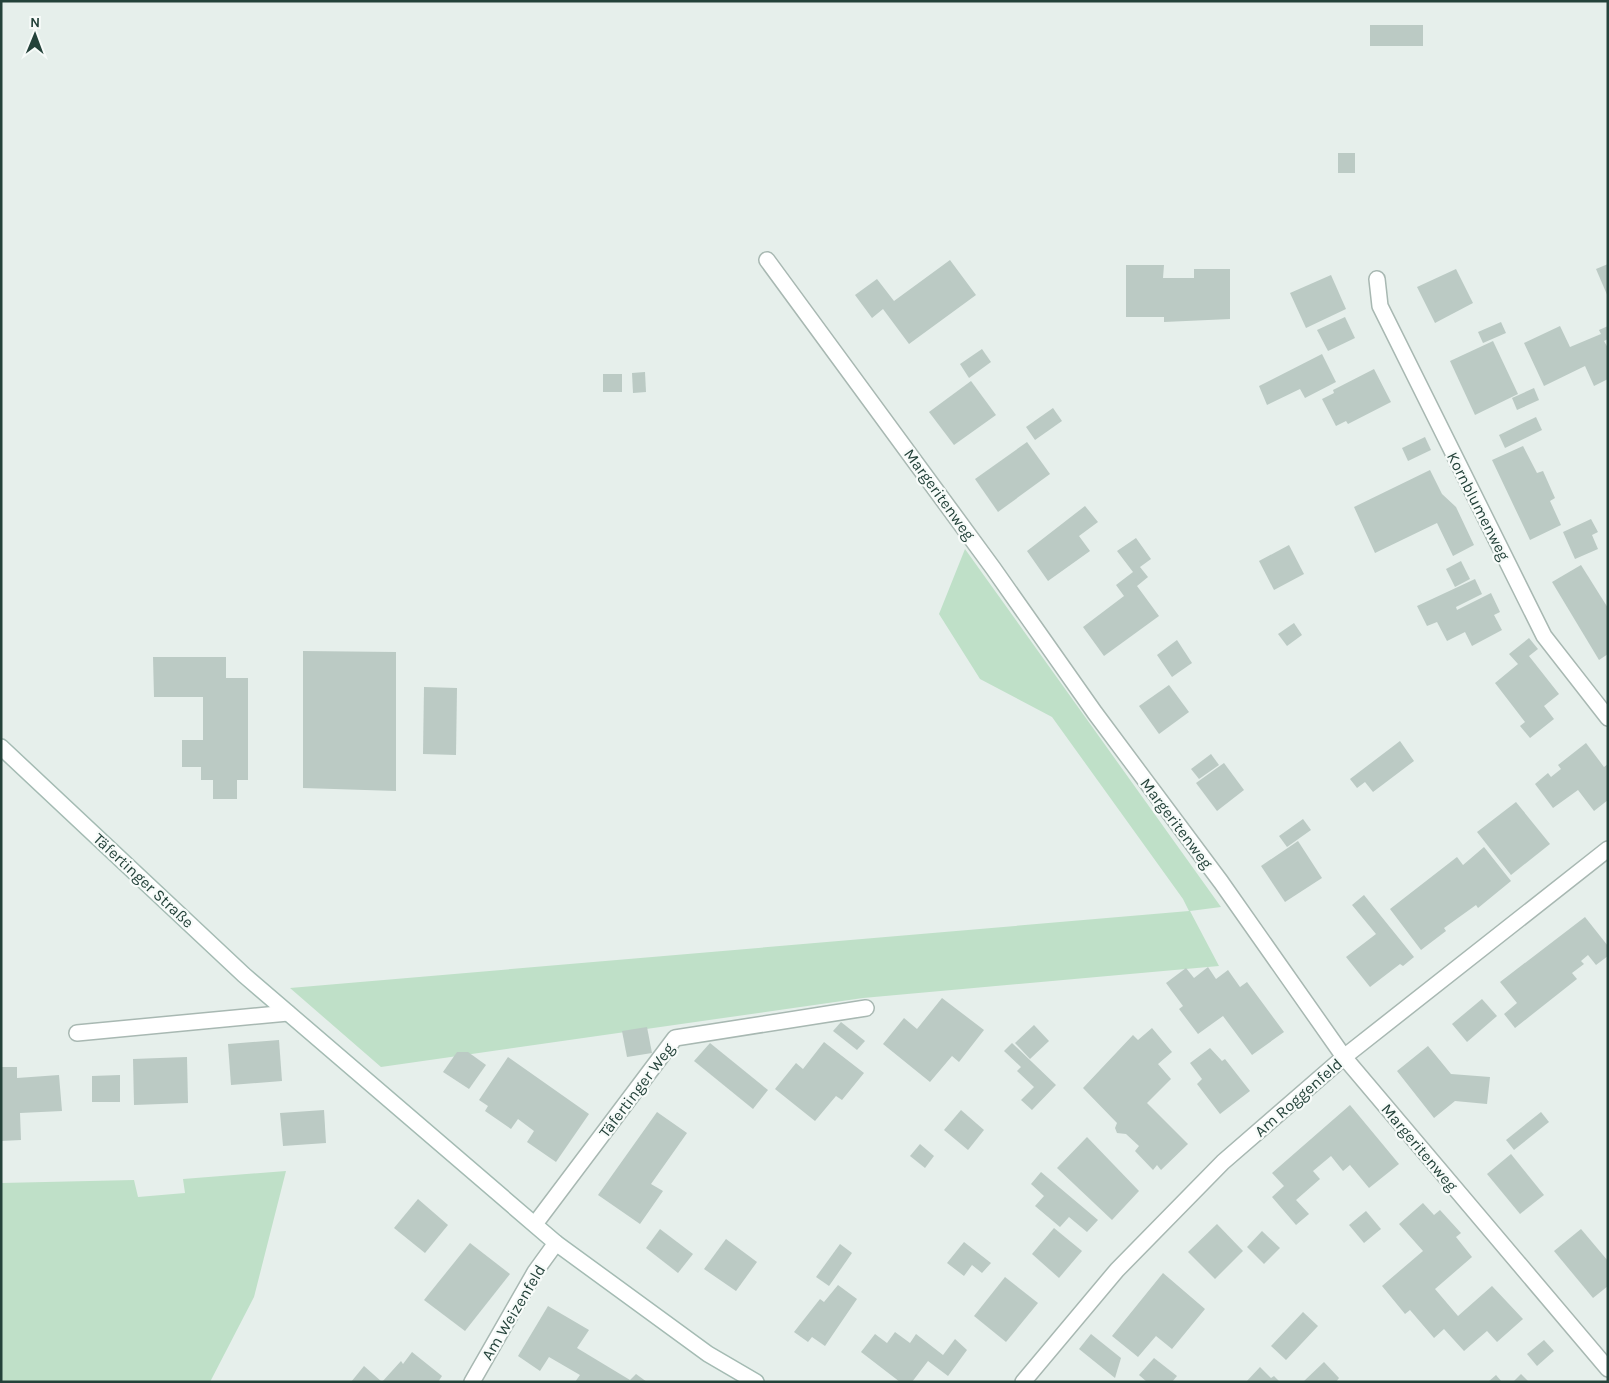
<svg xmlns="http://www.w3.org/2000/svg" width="1609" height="1383" viewBox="0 0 1609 1383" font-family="Karla,sans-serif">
<rect width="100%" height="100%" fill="#e6efeb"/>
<g fill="#bfe0c8">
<polygon points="965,549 1221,907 1190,911 1219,966 863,998 381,1067 290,988 1189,911 1183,899 1052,717 980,679 939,614"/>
<polygon points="286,1171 254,1297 210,1382 1,1382 1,1183 134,1180 138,1197 185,1193 183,1179"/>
</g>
<g fill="#bbcac4">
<rect x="1370" y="25" width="53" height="21"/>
<rect x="1338" y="153" width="17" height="20"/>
<polygon points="950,260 976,295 909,344 883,309 872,318 855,295 877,279 894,301"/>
<polygon points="1608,264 1608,297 1596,269"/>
<polygon points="1126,265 1164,265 1163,278 1194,278 1194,269 1230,269 1230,319 1164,322 1164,317 1126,317"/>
<polygon points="1456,269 1473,303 1435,323 1417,287"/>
<polygon points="1331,275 1346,309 1306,328 1290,293"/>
<polygon points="1345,317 1355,338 1328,351 1317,330"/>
<polygon points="1501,322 1506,333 1483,343 1478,332"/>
<polygon points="1560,326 1570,347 1601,334 1599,330 1608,326 1608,339 1604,341 1608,348 1608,379 1594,386 1585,366 1544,386 1524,343"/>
<polygon points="1493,341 1518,394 1475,415 1450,361"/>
<polygon points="982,349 991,362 969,378 960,364"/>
<polygon points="1322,354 1336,382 1305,398 1300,389 1267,405 1259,386"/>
<polygon points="1374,369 1391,402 1348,424 1346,421 1336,426 1322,399 1334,393 1333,390"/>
<polygon points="645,372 646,392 633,393 632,373"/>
<rect x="603" y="374" width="19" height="18"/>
<polygon points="971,381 996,415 954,445 929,412"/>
<polygon points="1534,388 1539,400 1517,410 1512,398"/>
<polygon points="1053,408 1062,421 1035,440 1026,427"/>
<polygon points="1536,417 1542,430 1505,448 1499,435"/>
<polygon points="1425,437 1431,450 1408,461 1402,448"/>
<polygon points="1027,442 1050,474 998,512 975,479"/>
<polygon points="1523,446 1537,473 1543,471 1555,498 1550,501 1561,525 1530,540 1492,460"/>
<polygon points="1430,470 1442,494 1456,507 1474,545 1453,556 1437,523 1375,553 1354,507"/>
<polygon points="1085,506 1098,522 1079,536 1090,551 1048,581 1027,551"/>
<polygon points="1591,519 1598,532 1592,535 1598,549 1575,559 1563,532"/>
<polygon points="1136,538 1151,559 1140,567 1148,577 1137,586 1159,616 1104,656 1083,627 1124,596 1116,585 1133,572 1117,551"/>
<polygon points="1289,545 1304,574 1274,590 1259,561"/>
<polygon points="1461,561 1470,579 1455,587 1446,569"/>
<polygon points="1581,565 1608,608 1608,654 1599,660 1552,582"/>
<polygon points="1475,579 1482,594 1456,607 1457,610 1491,593 1500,612 1494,615 1502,630 1472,646 1465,632 1447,641 1437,622 1427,626 1417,606"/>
<polygon points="1294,623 1302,635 1287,646 1278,634"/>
<polygon points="1529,638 1538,649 1529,656 1559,694 1544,706 1554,719 1530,738 1520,726 1525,722 1495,683 1518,664 1509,654"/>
<polygon points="1177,640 1192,663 1172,677 1157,655"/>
<polygon points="303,651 396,652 396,791 303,788"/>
<polygon points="153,657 226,657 226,678 248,678 248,780 237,780 237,799 213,799 213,780 201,780 201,767 182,767 182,740 203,740 203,697 154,697"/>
<polygon points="1169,685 1189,712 1159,734 1139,706"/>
<polygon points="424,687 457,688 456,755 423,754"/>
<polygon points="1400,741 1414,761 1373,792 1365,782 1357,788 1350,779"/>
<polygon points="1586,743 1604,767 1608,764 1608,800 1594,811 1578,790 1553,808 1535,784 1548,773 1551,777 1561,769 1558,765"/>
<polygon points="1211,754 1219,765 1199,779 1191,769"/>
<polygon points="1224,763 1244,790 1217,811 1196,783"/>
<polygon points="1516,802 1550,844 1511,875 1477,832"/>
<polygon points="1303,819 1311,830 1287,847 1279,836"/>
<polygon points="1298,841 1322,878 1285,902 1261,866"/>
<polygon points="1484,847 1511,881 1478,908 1476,905 1444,928 1446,931 1421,950 1390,909 1457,857 1463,865"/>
<polygon points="1364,895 1414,957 1403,966 1400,964 1370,987 1346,957 1376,934 1352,905"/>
<polygon points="1585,917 1608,946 1608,956 1596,965 1588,955 1581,961 1584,964 1572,973 1577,979 1515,1028 1504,1014 1517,1003 1500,982"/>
<polygon points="1208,967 1216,979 1228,970 1240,987 1247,982 1284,1032 1252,1055 1223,1016 1198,1034 1179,1009 1183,1006 1166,983 1186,968 1194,978"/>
<polygon points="942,998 984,1030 959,1062 952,1056 930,1082 883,1044 904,1018 917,1029"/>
<polygon points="1482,999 1497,1016 1467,1042 1452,1024"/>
<polygon points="841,1022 865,1041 857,1050 833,1031"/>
<polygon points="1034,1025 1049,1041 1030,1059 1015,1043"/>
<polygon points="647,1027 652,1053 627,1057 622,1031"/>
<polygon points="1152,1028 1172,1052 1158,1064 1171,1079 1147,1103 1188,1144 1161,1170 1157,1165 1153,1170 1135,1151 1139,1146 1126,1134 1117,1133 1115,1128 1117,1123 1083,1088 1133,1035 1138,1040"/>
<polygon points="279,1040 282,1081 231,1085 228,1044"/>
<polygon points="824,1042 864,1073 842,1100 836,1096 815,1121 775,1089 796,1063 803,1069"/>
<polygon points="710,1043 768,1090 753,1109 694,1061"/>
<polygon points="1012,1043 1056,1085 1032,1110 1021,1100 1034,1087 1017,1071 1021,1067 1004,1051"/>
<polygon points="1428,1046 1451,1074 1490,1077 1487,1104 1455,1101 1434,1118 1397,1071"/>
<polygon points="1210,1048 1222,1061 1225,1059 1250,1091 1220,1114 1197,1084 1202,1079 1190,1063"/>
<polygon points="457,1052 468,1052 486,1065 469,1089 443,1072"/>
<polygon points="187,1057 188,1103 134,1105 133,1059"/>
<polygon points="508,1057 589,1114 556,1162 527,1142 534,1131 518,1119 511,1129 485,1111 488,1106 479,1100"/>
<polygon points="1,1067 17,1067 17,1078 59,1075 62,1111 20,1113 21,1140 1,1141"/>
<polygon points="120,1075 120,1102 92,1102 92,1076"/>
<polygon points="1350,1105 1399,1164 1369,1188 1350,1165 1343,1171 1331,1156 1313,1171 1320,1179 1296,1200 1309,1214 1296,1225 1272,1197 1284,1186 1272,1173"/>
<polygon points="324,1110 326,1143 283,1146 280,1113"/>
<polygon points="961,1110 984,1130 968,1150 944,1130"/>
<polygon points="657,1112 687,1133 651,1184 663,1191 640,1224 598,1195"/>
<polygon points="1541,1112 1549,1122 1514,1150 1506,1140"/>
<polygon points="1087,1137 1139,1191 1112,1220 1057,1168"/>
<polygon points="920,1144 934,1156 925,1168 910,1156"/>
<polygon points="1511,1154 1544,1195 1520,1214 1487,1174"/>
<polygon points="1041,1172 1098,1220 1087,1232 1069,1217 1060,1227 1035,1206 1044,1196 1031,1184"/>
<polygon points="418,1199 448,1225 425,1253 394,1228"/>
<polygon points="1423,1203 1434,1215 1440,1210 1461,1233 1456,1237 1472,1257 1435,1289 1458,1316 1492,1286 1523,1319 1497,1342 1487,1331 1464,1351 1444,1329 1434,1338 1410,1310 1405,1314 1382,1286 1423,1251 1399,1224"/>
<polygon points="1366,1211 1381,1229 1364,1243 1349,1225"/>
<polygon points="1217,1224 1243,1251 1215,1279 1188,1252"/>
<polygon points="1054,1228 1082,1251 1059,1278 1032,1254"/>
<polygon points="660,1229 693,1254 678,1273 646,1248"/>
<polygon points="1581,1229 1608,1261 1608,1286 1593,1298 1554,1251"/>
<polygon points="1262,1231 1280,1248 1264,1264 1247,1247"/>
<polygon points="726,1239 757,1262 736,1291 704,1269"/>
<polygon points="964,1242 991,1263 982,1273 972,1265 964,1276 947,1263"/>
<polygon points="470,1243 510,1274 465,1331 424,1300"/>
<polygon points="840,1244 852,1253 829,1286 816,1277"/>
<polygon points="1163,1273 1205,1309 1172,1349 1156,1336 1138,1357 1112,1336"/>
<polygon points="1005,1277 1038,1303 1006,1342 974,1316"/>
<polygon points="838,1285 857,1299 825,1346 812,1337 808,1342 794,1332 820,1299 824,1302"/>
<polygon points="548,1306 589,1330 577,1348 630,1380 636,1374 647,1382 575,1382 580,1375 549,1357 540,1371 518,1356"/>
<polygon points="1303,1312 1318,1326 1286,1360 1271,1346"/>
<polygon points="895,1332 910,1343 916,1334 943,1355 955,1339 967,1350 948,1376 928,1361 912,1382 900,1382 861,1352 875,1334 887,1343"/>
<polygon points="1091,1334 1121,1358 1115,1378 1079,1349"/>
<polygon points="1544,1340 1554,1351 1537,1366 1527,1354"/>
<polygon points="412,1352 442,1376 438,1382 382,1382 401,1361 403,1364"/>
<polygon points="1154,1358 1177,1376 1172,1382 1147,1382 1139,1375"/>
<polygon points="1324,1362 1339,1378 1336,1382 1303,1382"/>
<polygon points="364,1366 382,1382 351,1382"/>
<polygon points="1260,1367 1271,1378 1274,1376 1280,1382 1246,1382"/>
<polygon points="1521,1374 1529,1382 1513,1382"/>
<polygon points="1496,1375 1502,1382 1488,1382"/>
</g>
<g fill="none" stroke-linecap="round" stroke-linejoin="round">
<g stroke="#a8b8b2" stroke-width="18">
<g id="street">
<polyline points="767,260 993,568 1095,713 1221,882 1344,1057 1608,1369"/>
<polyline points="1377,279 1380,306 1544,636 1608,718"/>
<polyline points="77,1033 288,1013"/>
<polyline points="535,1224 675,1038 866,1008"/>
<polyline points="472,1382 535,1272 556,1243"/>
<polyline points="1023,1382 1117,1270 1223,1162 1344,1057 1608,849"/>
</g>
</g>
<g stroke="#a4bbb3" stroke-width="18">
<polyline id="secondary" points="1,747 244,975 556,1243 708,1354 756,1382"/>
</g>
<use href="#street" stroke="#fff" stroke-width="15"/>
<use href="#secondary" stroke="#fff" stroke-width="15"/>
</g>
<g text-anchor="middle" stroke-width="4.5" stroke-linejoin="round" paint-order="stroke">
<g font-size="16" fill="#24423a" stroke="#f7fbf9">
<text transform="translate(940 494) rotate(54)" y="6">Margeritenweg</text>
<text transform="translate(1479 506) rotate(63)" y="6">Kornblumenweg</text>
<text transform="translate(1177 823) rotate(53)" y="6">Margeritenweg</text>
<text transform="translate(144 880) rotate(43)" y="6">Täfertinger Straße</text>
<text transform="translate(636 1090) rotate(-53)" y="6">Täfertinger Weg</text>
<text transform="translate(1298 1097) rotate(-41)" y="6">Am Roggenfeld</text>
<text transform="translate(1420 1147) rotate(50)" y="6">Margeritenweg</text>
<text transform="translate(513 1312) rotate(-59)" y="6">Am Weizenfeld</text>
</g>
</g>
<rect width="1609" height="1383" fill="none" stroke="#24423a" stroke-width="5"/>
<g transform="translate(35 35) rotate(1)" stroke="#f7fbf9" stroke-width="4" paint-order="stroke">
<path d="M0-4L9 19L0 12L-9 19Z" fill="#24423a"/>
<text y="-8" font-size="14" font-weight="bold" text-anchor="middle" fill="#24423a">N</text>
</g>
</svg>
